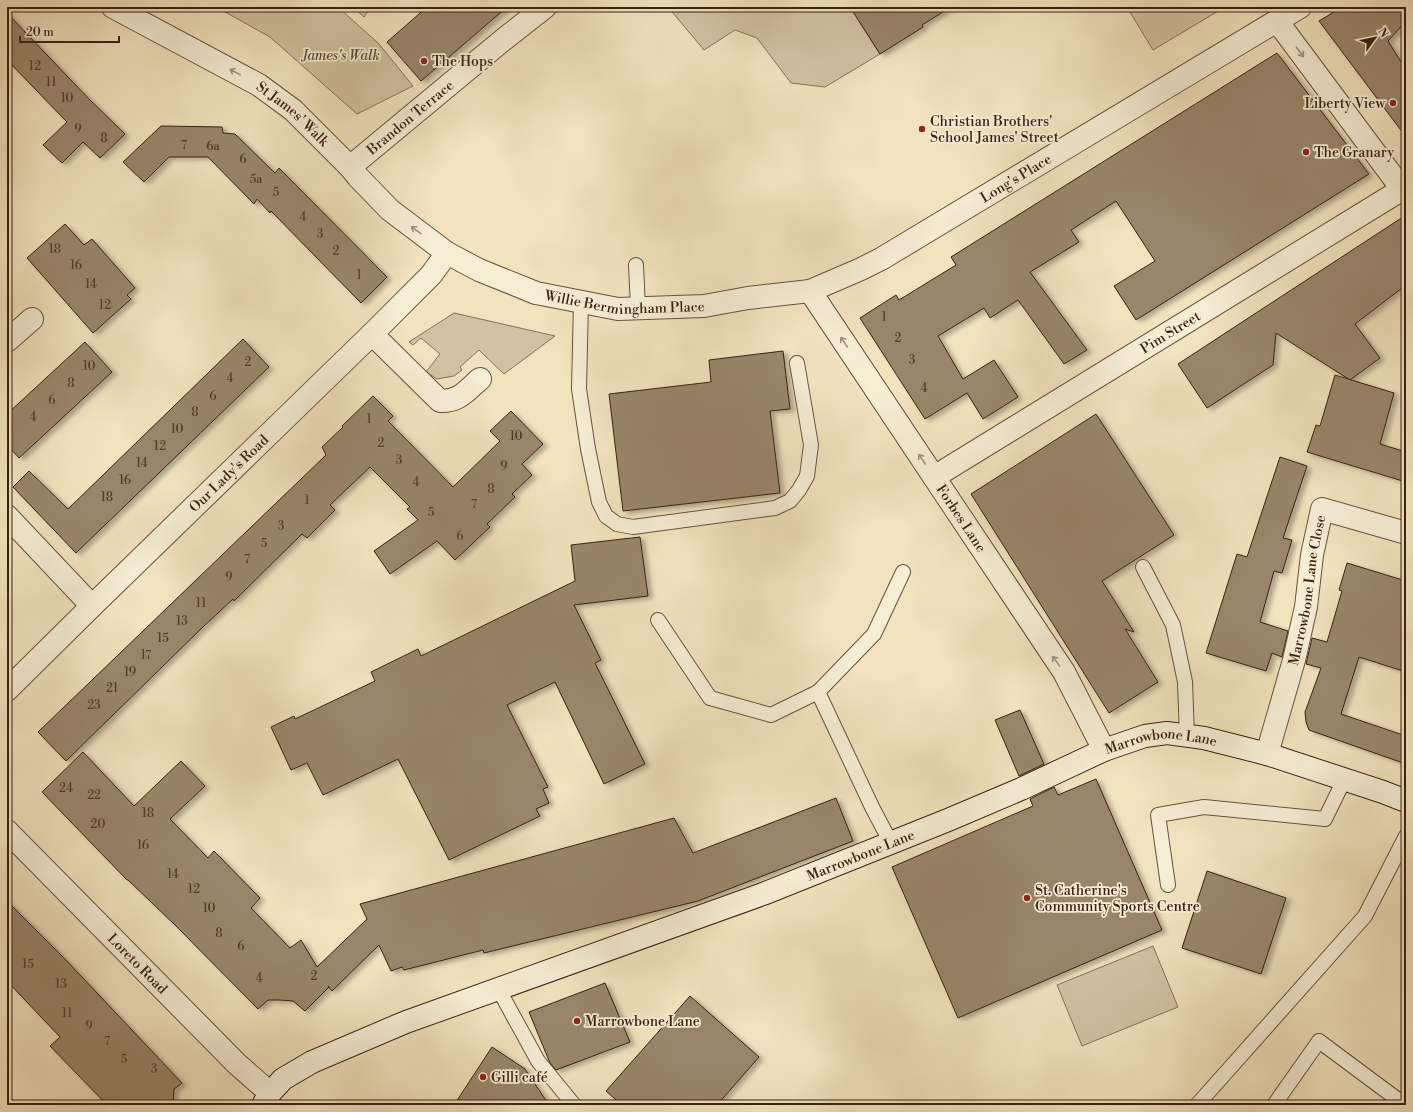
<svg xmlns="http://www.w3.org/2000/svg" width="1413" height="1112" viewBox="0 0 1413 1112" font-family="'Libre Bodoni',serif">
<defs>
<filter id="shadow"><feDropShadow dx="4.5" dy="2.5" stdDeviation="2" flood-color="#0004"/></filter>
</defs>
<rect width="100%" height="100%" fill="#f1e3be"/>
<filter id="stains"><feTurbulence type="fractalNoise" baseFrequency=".005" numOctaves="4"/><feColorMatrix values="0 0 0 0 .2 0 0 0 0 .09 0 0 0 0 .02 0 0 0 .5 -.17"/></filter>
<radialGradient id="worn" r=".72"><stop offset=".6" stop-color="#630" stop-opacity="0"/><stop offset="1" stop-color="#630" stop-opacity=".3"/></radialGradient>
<g fill="#d2c2a1" stroke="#86725a">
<polygon points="216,7 338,7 379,44 413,86 357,114 270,37"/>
<polygon points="353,7 371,7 364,17"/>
<polygon points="668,7 850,7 880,54 825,87 791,83 757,38 735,30 704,50"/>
<polygon points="1127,7 1225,7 1153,50"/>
<polygon points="454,313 555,336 504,374 479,350 460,367 462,370 454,376 437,379 426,372 440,354 421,338 413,345 409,342"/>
<polygon points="1153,946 1178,1007 1082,1046 1057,985"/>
</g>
<g fill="#99866b" stroke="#3a2112" filter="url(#shadow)">
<polygon points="427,7 507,7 421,81 387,42"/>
<polygon points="850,7 951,7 922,25 923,27 880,54"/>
<polygon points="1342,7 1406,7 1406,21 1388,41 1406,70 1406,137 1319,21"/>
<polygon points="7,13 89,99 125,134 100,158 83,142 62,163 43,145 67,122 7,60"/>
<polygon points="1277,53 1369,174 1136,320 1114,286 1155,261 1116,201 1071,230 1079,242 1030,272 1087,350 1064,364 1018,300 990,318 984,308 938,336 963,379 994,360 1018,397 983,419 967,393 925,419 860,318 896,295 899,300 956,265 951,257"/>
<polygon points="161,126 222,127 223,133 235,134 275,173 279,168 387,277 361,303 271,211 270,213 257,199 254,204 208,157 169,157 144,182 123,162"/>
<polygon points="1406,215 1406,285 1355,324 1380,358 1350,380 1276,333 1273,365 1207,408 1178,364"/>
<polygon points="65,224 84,245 92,239 135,288 127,295 131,299 93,333 27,258"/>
<polygon points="243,339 269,367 76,553 13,487 29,471 68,509"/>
<polygon points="85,342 112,372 19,458 7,445 7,414"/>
<polygon points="783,351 790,409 770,411 780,493 623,511 609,394 711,382 709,360"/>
<polygon points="1335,375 1394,393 1380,444 1406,452 1406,482 1307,452 1316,425 1320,426"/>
<polygon points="373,396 393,416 388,421 453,487 500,441 490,431 511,411 543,444 522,464 532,475 512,494 515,497 487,524 490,527 455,560 437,541 390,574 374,551 418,520 407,509 410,507 370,467 330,505 335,510 307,538 302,534 234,601 233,599 205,625 66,761 38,732 326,455 322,447 343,427 342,426"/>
<polygon points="1096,414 1174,535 1102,581 1134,632 1125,629 1158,682 1109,713 971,494"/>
<polygon points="1280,457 1307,466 1283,538 1292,540 1282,573 1274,571 1260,622 1288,631 1282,657 1272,653 1266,671 1206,653 1237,554 1247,557"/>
<polygon points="640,537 648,596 574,605 601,660 595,663 645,764 604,784 555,682 507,705 548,787 543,789 549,803 536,809 540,816 449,860 398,759 323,795 307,763 291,770 271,727 294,716 295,719 375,681 371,672 418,649 421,656 575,581 571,545"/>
<polygon points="1347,563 1406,581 1406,672 1359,657 1341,714 1406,736 1406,764 1309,730 1306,722 1305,712 1321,668 1306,664 1312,638 1327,642 1342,591 1339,590"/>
<polygon points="1020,710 1044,764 1019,776 995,720"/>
<polygon points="83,752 134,806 181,761 205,786 170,819 208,858 214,851 260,898 251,908 290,948 301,940 317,967 367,919 360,904 674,818 693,853 836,798 853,841 698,901 484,953 483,950 404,970 402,967 391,971 379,945 332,991 328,986 329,987 305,1011 293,1001 280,1000 268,1000 258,1009 175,925 128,880 127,880 42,792"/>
<polygon points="1096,779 1162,930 958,1018 892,867 1033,806 1030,799 1054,787 1058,795"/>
<polygon points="1207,871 1286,898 1261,974 1182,948"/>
<polygon points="7,901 64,958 182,1083 174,1089 173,1105 107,1105 50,1046 60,1037 7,981"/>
<polygon points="605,983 630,1042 556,1070 550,1063 529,1012"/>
<polygon points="690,996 759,1057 717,1105 622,1105 606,1091"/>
<polygon points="492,1047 525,1069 549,1105 454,1105"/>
</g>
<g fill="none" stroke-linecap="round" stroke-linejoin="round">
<g stroke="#68523d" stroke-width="16">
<g id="service">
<polyline points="636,265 638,308"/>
<polyline points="581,302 579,389 588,449 599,502 606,516 617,524 633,527 775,508 790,501 799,490 807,476 811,445 797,363"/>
<polyline points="1143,567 1173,625 1185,682 1187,736"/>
<polyline points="658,620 710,698 771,715 818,692"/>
<polyline points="891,843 872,807 818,692 874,634 903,572"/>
<polyline points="1168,885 1158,815 1204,807 1325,819 1344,780"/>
<polyline points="499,990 538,1061 574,1105"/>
<polyline points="1197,1105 1365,916 1406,836"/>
<polyline points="1274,1105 1319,1041 1405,1105"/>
</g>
</g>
<g stroke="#68523d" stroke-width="24">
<g id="minor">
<path id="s1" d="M113,7L259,85L293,110L350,167L358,177L390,210L447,253L479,270L536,293L618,309L704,306L748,298L810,291L861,269L881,259L1300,7"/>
<polyline points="1277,21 1402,189 1406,192"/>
<path id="s2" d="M350,167L503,40L545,7"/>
<path id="s3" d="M810,291L1064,672L1104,750"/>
<path d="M372,334L440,401C459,402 467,390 480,379"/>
<polyline points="7,341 32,319"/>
<path id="s4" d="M934,477L1406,187"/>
<polyline points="7,516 92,606"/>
<path id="s5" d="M7,690L92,606L372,334L431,275L447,253"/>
<path id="s6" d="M1267,754L1294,660L1306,607L1312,555L1322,509L1406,533"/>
<path id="s7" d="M7,831L237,1064L270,1093"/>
</g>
</g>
<g stroke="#3a2112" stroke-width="24">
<g id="secondary">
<path id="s8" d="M263,1105L270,1093L283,1079L312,1062L406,1022L763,894L948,820L1021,789L1104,750L1145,736L1167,733L1204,738L1267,754L1383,792L1406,801"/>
</g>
</g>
<use href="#service" stroke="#f6edd5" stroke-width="14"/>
<use href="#minor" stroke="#f6edd5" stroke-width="22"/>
<use href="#secondary" stroke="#f6edd5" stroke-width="22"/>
</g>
<defs><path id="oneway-shaft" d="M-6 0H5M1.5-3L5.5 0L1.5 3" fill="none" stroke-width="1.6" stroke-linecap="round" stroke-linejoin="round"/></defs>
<g stroke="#a1917d">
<use href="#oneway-shaft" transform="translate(1300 52) rotate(53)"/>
<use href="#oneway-shaft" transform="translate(235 72) rotate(-152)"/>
<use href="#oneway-shaft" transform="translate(416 230) rotate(-144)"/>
<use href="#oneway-shaft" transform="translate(844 342) rotate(-124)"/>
<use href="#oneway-shaft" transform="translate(922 459) rotate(-124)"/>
<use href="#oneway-shaft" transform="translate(1056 661) rotate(-125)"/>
</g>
<g fill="#8f2418" stroke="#f6edd5" stroke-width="1.5">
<circle cx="424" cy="61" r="4"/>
<circle cx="1393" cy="103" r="4"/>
<circle cx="922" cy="129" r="4"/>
<circle cx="1306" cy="152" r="4"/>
<circle cx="1027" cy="898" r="4"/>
<circle cx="577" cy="1021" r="4"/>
<circle cx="483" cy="1077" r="4"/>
</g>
<g text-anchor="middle" stroke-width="3.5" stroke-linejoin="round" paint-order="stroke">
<g font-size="12" fill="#523a28">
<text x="35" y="70">12</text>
<text x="51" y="86">11</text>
<text x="67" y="102">10</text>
<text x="78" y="133">9</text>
<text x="104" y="142">8</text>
<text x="184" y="149">7</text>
<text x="213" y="150">6a</text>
<text x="243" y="163">6</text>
<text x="256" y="183">5a</text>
<text x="276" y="196">5</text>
<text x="303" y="221">4</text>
<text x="320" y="238">3</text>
<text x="55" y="253">18</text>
<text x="336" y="255">2</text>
<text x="76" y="269">16</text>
<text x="359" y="279">1</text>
<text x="91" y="288">14</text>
<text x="105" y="309">12</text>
<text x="884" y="321">1</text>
<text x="898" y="342">2</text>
<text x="912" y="364">3</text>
<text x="248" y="366">2</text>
<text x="89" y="370">10</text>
<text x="230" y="382">4</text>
<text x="71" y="387">8</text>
<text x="924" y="392">4</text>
<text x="213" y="400">6</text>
<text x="52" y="404">6</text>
<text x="195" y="416">8</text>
<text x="33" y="421">4</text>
<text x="369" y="423">1</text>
<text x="177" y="433">10</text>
<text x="516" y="440">10</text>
<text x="381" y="447">2</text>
<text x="160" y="450">12</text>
<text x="399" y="464">3</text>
<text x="142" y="467">14</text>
<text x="504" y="470">9</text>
<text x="125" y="484">16</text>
<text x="416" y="486">4</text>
<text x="491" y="493">8</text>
<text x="107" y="501">18</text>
<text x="307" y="504">1</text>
<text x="474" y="508">7</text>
<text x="431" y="516">5</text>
<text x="281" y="530">3</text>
<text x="460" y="540">6</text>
<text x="264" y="547">5</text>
<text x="247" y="563">7</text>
<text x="229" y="581">9</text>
<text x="201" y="607">11</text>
<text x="182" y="625">13</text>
<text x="163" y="642">15</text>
<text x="146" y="659">17</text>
<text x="130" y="676">19</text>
<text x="112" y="692">21</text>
<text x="94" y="709">23</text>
<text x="66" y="792">24</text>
<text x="94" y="799">22</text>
<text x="148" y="817">18</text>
<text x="98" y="828">20</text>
<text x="143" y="849">16</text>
<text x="173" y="878">14</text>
<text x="194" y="893">12</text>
<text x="209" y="912">10</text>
<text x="219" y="937">8</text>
<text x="241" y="950">6</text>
<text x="28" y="968">15</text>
<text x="314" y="980">2</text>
<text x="259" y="982">4</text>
<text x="61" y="988">13</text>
<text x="67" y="1017">11</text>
<text x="89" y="1030">9</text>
<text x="107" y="1045">7</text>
<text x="124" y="1063">5</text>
<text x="154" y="1073">3</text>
</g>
<g font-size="14" font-style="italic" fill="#604936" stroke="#f6edd5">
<text x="341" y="60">James's Walk</text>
</g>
<g font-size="14" fill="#3a2112" stroke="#f6edd5" text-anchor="start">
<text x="432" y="66">The Hops</text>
<text x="1385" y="108" text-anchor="end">Liberty View</text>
<text x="930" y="126">Christian Brothers'<tspan x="930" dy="16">School James' Street</tspan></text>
<text x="1314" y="157">The Granary</text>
<text x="1035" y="895">St. Catherine's<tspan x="1035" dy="16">Community Sports Centre</tspan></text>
<text x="585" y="1026">Marrowbone Lane</text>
<text x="491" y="1082">Gilli café</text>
</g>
<g font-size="14" fill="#3a2112" stroke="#f6edd5">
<text dy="5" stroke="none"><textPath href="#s1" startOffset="210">St James' Walk</textPath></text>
<text dy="5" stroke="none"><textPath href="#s2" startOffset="78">Brandon Terrace</textPath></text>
<text dy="5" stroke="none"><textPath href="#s1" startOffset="1028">Long's Place</textPath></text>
<text dy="5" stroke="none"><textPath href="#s1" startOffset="606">Willie Bermingham Place</textPath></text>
<text dy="5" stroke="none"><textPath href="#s4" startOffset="277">Pim Street</textPath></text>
<text dy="5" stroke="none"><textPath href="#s5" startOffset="310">Our Lady's Road</textPath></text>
<text dy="5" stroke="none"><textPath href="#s3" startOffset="273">Forbes Lane</textPath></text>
<text dy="5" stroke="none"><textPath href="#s6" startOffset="169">Marrowbone Lane Close</textPath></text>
<text dy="5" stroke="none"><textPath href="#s8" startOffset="977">Marrowbone Lane</textPath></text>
<text dy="5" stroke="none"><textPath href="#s8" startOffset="653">Marrowbone Lane</textPath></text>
<text dy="5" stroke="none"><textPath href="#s7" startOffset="186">Loreto Road</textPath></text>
</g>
</g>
<rect width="1413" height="1112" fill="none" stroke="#f1e3be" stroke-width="24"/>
<rect x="8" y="8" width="1397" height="1096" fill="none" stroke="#3a2112" stroke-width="2"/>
<rect x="12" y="12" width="1389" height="1088" fill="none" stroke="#3a2112"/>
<g transform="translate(1375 38) rotate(57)" stroke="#f6edd5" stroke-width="3" paint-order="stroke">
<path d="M0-3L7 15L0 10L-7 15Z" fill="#3a2112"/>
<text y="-6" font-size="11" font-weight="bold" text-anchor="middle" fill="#3a2112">N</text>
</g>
<path d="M20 36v6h99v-6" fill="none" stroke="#3a2112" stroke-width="2"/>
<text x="26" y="36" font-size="12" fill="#3a2112" stroke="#f6edd5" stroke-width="3" paint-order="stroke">20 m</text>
<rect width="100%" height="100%" filter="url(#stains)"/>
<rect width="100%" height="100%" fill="url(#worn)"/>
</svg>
